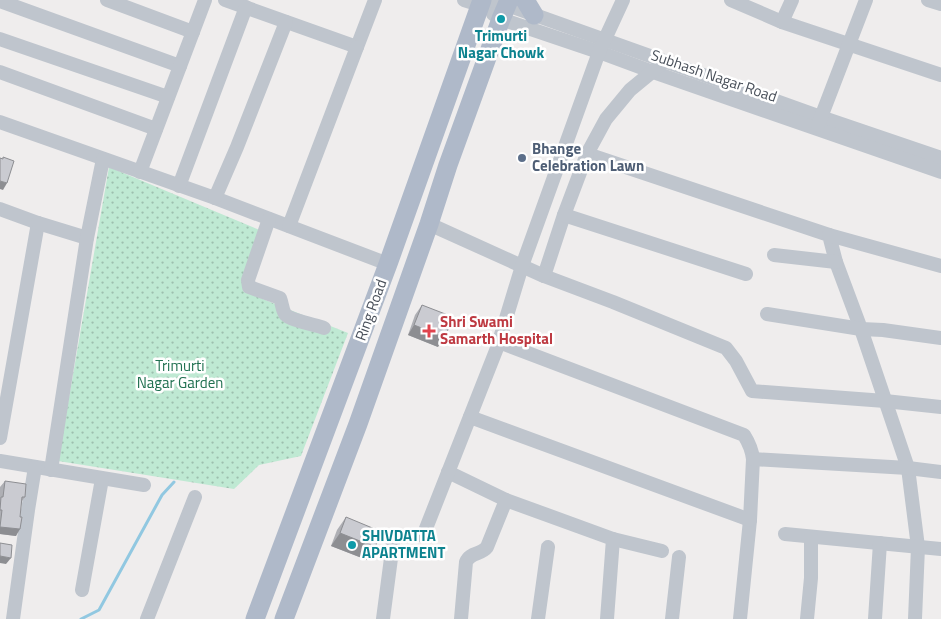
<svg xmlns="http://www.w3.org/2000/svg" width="941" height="619" viewBox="0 0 941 619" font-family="'Titillium Web',sans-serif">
<defs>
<pattern id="garden-dots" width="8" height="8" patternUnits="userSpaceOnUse" patternTransform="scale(1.25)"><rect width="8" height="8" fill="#bfe9d3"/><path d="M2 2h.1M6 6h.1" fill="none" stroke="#9dbfae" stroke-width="1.8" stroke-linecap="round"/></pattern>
</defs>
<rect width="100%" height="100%" fill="#efeded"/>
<polygon fill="url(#garden-dots)" points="109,167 262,231 243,291 348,333 301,456 259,465 234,489 58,461"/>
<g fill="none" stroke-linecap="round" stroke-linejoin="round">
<polyline stroke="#91c8e1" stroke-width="3" points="81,619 99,610 162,495 174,482"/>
<g stroke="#bfc5cd" stroke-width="14">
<polyline points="107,0 193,32"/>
<polyline points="225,0 357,47 375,0"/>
<polyline points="464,0 480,5 507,5 821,117 941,158"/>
<polyline points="731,0 782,22"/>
<polyline points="792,0 782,22 941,75"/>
<polyline points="928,0 941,4"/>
<polyline points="0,1 180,66"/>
<polyline points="493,14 501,19 599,52 653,72 941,172"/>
<polyline points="0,39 168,97"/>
<polyline points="664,62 630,90 606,119 587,154 829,235 836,262 861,329 908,468 918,547 915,619"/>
<polyline points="0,72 156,129"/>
<polyline points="0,122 215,198 388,264"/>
<polyline points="818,125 866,0"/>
<polyline points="587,154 564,215 544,276 613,302 726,348 736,361 752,391 885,401 941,407"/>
<polyline points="140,172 205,0"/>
<polyline points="179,186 246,7"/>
<polyline points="215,198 237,147 286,22"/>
<polyline points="0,209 38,223 0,438"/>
<polyline points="564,215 746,274"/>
<path d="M269,219L248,280L249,287L280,298C282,303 282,309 285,314C289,320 316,325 324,328"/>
<polyline points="38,223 87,238"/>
<polyline points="429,224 544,276"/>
<polyline points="289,226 357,47"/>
<polyline points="829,235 941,266"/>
<polyline points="774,255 836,262"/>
<polyline points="767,314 861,329 883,330 941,338"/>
<path d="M499,342L744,435C749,443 752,450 753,459L750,520L740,619"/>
<polyline points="470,417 750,520"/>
<polyline points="753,459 908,468 941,472"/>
<polyline points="0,461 144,485"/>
<polyline points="51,470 87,238 103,159"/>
<polyline points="448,472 506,500"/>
<polyline points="785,534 941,549"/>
<polyline points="423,536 497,348 522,266 599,52 623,0"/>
<polyline points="613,539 662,551"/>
<polyline points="82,590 102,479"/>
<polyline points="13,619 28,510 35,467"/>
<polyline points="147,619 195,497"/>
<polyline points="383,619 393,543"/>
<path d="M461,619L466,562C470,552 481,555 487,547L506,500L613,539L607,619"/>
<polyline points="538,619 548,547"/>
<polyline points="672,619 679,557"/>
<polyline points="807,619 811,578 811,537"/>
<polyline points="875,619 880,543"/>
</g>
<g stroke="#afb9c9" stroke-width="19">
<polyline points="525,0 534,15"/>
<polyline points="255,619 388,264 482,0"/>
<polyline points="284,619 358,424 429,224 448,165 501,19 509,0"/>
</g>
</g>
<g fill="#aeafb4">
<polygon points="422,305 438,347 408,335 415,315"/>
<polygon points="5,481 25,497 22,501 16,536 0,534 0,487"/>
<polygon points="346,517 367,560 331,546 337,530"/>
</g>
<g fill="#8d8e92">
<polygon points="0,181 7,183 3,190 0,189"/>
<polygon points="414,325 445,337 438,347 408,335"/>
<polygon points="0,527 20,529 16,536 0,534"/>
<polygon points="340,533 375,547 367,560 331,546"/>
<polygon points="0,556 11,558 6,564 0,563"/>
</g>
<g fill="#cacbd1" stroke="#8d8e92">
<polygon points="3,157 14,161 7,183 0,181 0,158 3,159"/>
<polygon points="422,305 453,317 445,337 414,325"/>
<polygon points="5,481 26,484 25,497 22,497 20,517 22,517 20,529 0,527 2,510 0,510 1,497 3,497"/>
<polygon points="346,517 382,532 375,547 340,533"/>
<polygon points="0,543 12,545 11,558 0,556"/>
</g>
<g fill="#0f9aa8" stroke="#fff" stroke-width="2">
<circle cx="501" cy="19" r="5"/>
<circle cx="352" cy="545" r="5"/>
</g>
<circle fill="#5c6f8a" stroke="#fff" stroke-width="2" cx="522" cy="158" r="5"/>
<path fill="#e0444e" stroke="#fff" stroke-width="2" d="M426.5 323.5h5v5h5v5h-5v5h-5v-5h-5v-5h5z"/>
<g text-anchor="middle" stroke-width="5" stroke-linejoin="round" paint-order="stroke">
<g font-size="15" font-weight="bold" fill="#0d838f" stroke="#fff">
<text x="501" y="41">Trimurti<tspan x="501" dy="17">Nagar Chowk</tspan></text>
<text x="362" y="541" text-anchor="start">SHIVDATTA<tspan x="362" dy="17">APARTMENT</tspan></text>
</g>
<g font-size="15" fill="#474e58" stroke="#fff">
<text transform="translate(714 76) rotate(19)" y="5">Subhash Nagar Road</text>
<text transform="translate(371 310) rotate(-70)" y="5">Ring Road</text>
</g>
<g font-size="15" font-weight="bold" fill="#4e5e75" stroke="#fff" text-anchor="start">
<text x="532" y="154">Bhange<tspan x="532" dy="17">Celebration Lawn</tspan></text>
</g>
<g font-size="15" font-weight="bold" fill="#be3a42" stroke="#fff" text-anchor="start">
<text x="440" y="327">Shri Swami<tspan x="440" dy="17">Samarth Hospital</tspan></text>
</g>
<g font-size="15" fill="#207050" stroke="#fff">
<text x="180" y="371">Trimurti<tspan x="180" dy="17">Nagar Garden</tspan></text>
</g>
</g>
</svg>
